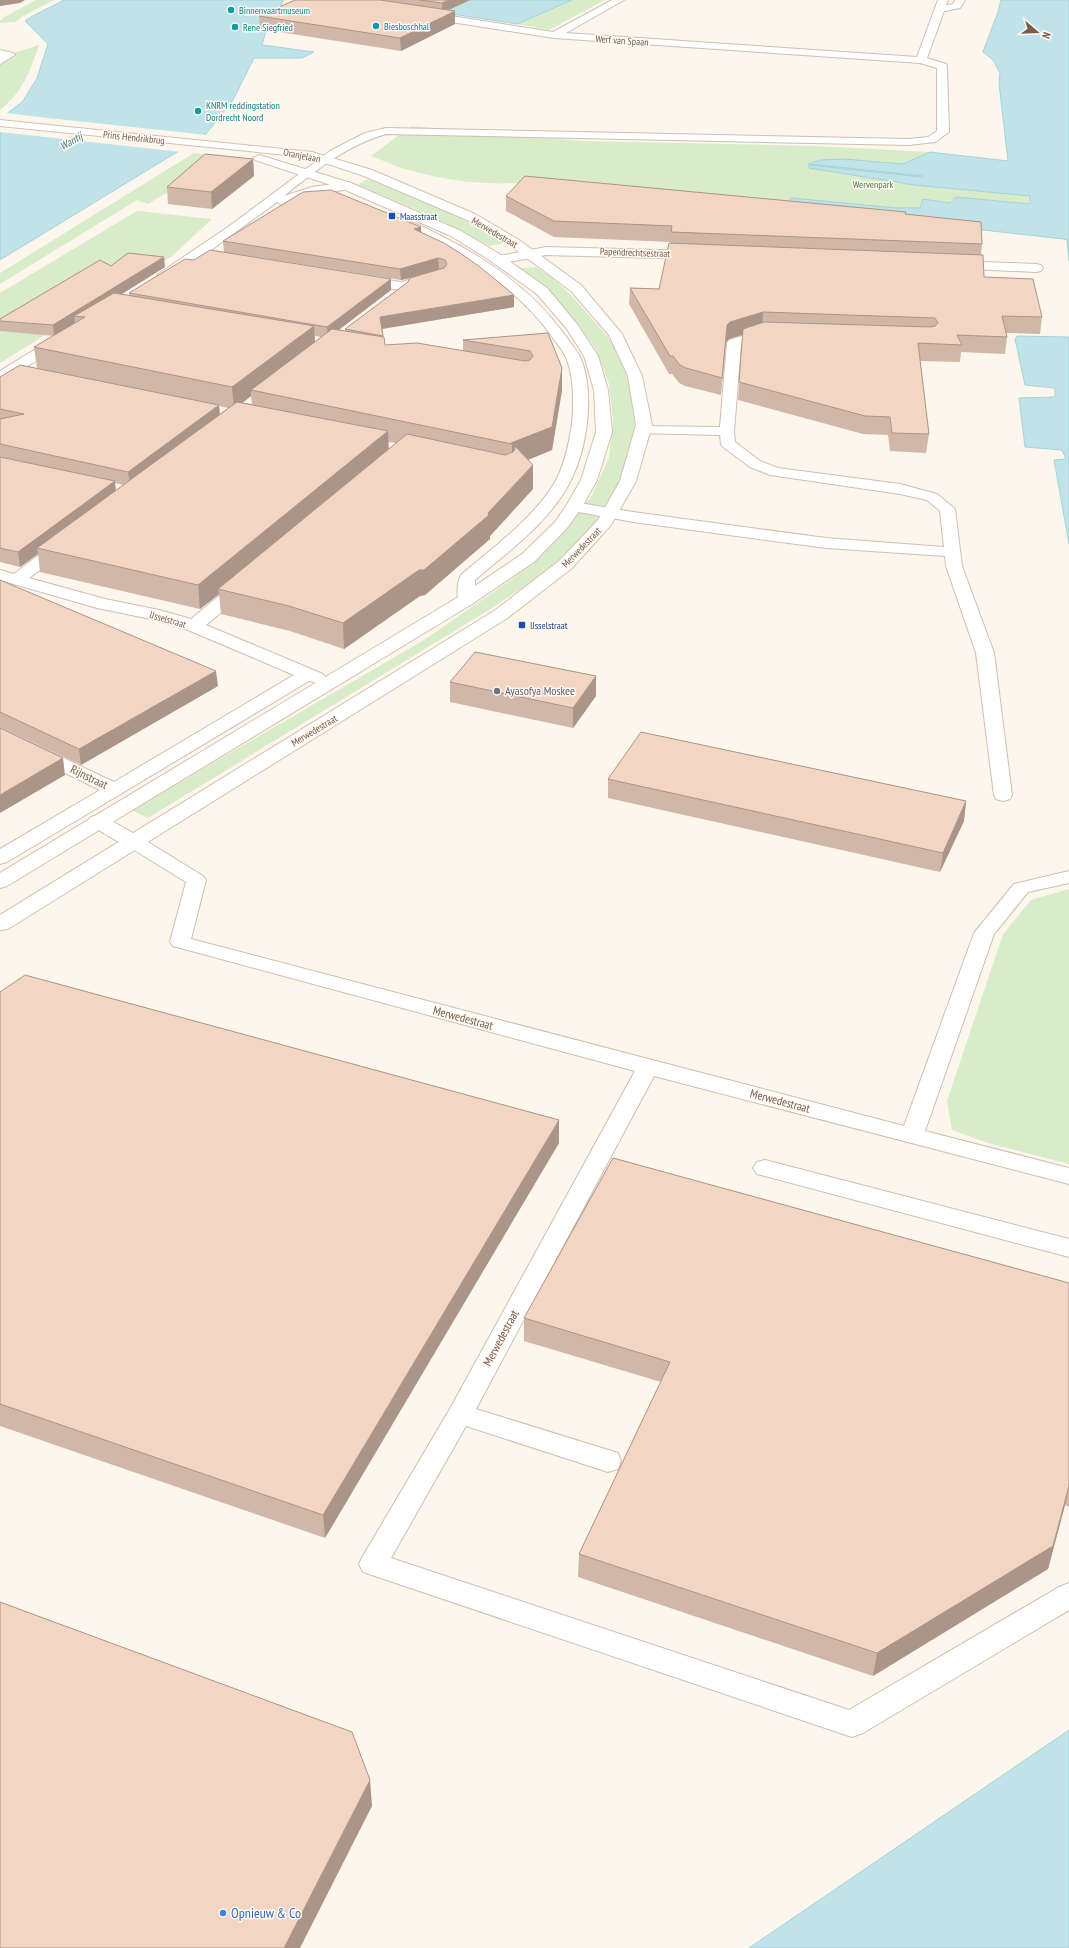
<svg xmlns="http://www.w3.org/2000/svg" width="1069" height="1948" viewBox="0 0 1069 1948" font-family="'PT Sans Narrow',sans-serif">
<rect width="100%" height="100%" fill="#fdf6ec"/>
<g fill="#d8ecc9">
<polygon points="36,0 54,0 23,16 15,22 0,23 0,21 6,16"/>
<polygon points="572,0 605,0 549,30 517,24"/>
<path d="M39,45C30,71 23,92 0,110V63L15,56L14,53Z"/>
<path d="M411,126L584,141L819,146L929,152L915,184L1029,196L1032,198L1029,202L1031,204L955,197L940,225L517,183C481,185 443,180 409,170C396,167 383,160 371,156Z"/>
<polygon points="194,153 208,155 221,160 148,204 137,200 0,284 0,273"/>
<polygon points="368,179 459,217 505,243 490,246 424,213 358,185"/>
<polygon points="137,211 212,219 172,256 0,363 0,293"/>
<polygon points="536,267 555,280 572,296 613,343 625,370 633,401 635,430 630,463 615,497 586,535 543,574 492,608 148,818 132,810 424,640 515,577 554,542 591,497 609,458 613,420 609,384 596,350 575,321 545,290 515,269"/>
<polygon points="1069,889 1069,1164 988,1143 952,1130 947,1101 1003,934 1031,900"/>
</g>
<g fill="#bfe3e8" stroke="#a5d3da">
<polygon points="64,0 284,0 266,31 262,45 314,52 302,58 254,58 233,100 205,135 0,260 0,119 23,101 37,78 48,44 25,21 31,17"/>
<polygon points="361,0 572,0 517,24"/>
<polygon points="1001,0 1069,0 1069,261 1067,240 1063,239 939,225 785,203 792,198 896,208 920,208 923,199 950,203 956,197 1030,204 1030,196 914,185 809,168 809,165 922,177 923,176 808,164 821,160 844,159 903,164 930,152 1008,161 999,83 1000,73 993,60 983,52 998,12"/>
<polygon points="1017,336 1069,337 1069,544 1054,460 1066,459 1062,450 1025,447 1019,398 1055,397 1055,388 1025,385 1015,339"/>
<polygon points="1069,1730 1069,1948 749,1948"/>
</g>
<polygon fill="#fdf6ec" points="5,113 48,118 207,135 181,152 0,132 0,117"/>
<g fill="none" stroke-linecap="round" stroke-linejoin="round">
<g stroke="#d1beb0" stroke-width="2">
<g id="service">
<polygon points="955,0 965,0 960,8 940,12 935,9 937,7 953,4"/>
<polygon points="0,50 13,53 15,55 0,64"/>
<polygon points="762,330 775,331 777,334 775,337 763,338 741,345 734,431 735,442 760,461 778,468 900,484 937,494 955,509 962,566 994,653 1012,795 1010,799 1003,801 996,799 994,795 976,653 946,566 945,556 826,548 633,522 628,520 625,517 628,514 633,512 826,538 944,547 940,511 927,500 900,494 770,475 750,467 723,447 721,444 720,435 637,433 635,430 637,427 642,426 720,427 727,343 729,340"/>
<polygon points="133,835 140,837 203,876 206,880 191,939 904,1126 974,933 1014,884 1069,871 1069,883 1028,892 994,934 925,1131 1069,1168 1069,1184 654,1076 476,1409 618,1453 621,1461 618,1469 608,1472 466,1426 391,1558 849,1710 1059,1587 1069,1583 1069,1610 863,1733 852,1737 363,1572 359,1564 363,1556 451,1407 635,1071 173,946 170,942 186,882 126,845 123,841 126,837"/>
<polygon points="765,1160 1069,1239 1069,1257 757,1174 753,1168 757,1162"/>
</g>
</g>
<g stroke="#d1beb0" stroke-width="2">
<g id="minor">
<path d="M612,0H624L566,33L917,57L938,0H948L927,58L946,64L947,66L949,132L935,142L909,145L386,134C347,145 315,171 284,196L312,187L347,182L351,183L353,186L351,189L314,194L282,205L277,202L203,256L169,278L164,279L159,278L157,275L228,227L330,151L365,133L386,128L909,139L928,137L937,131V68L920,63L554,38L426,18L421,15L426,12L553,32Z"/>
<path d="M407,221C419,224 432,231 443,237C491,261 533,291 564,334C570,342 577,350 581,359C595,393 587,449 571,480C551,521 509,551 475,580V600L472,604L466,605L460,604C456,597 457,582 461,575C492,548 529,522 552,487C564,469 569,444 572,423C574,403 574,379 567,360C564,351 556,343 551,335C514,284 459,253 403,228L401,225Z"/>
<polygon points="546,247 697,251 702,252 703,255 702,258 697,259 546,255 499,264 494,263 493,260 494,257 499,256"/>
<polygon points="953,261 1036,264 1041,265 1043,268 1041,271 1036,272 948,268 947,265 948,262"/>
<polygon points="433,273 438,274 440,277 438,280 401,290 361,284 356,283 354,280 356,277 361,276 401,282"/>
<polygon points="60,336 65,337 67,340 65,343 5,380 0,381 0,371 55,337"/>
<polygon points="574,502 633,512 639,514 641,517 639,520 633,522 568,510 566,507 568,504"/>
<polygon points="63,540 69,541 71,545 69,549 29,578 105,599 159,610 191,619 237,581 243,580 249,581 252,585 249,589 206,625 323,674 326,678 323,682 317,683 309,681 7,862 0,864 0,849 100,790 0,741 0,728 114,782 294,675 188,630 156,620 97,608 0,580 0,570 14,574 57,541"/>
<path d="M98,815L105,817L140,837L143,841L140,845C123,849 105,833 91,825L88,821L91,817Z"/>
</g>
</g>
<g stroke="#d6c0b0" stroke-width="2">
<g id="secondary">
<polygon points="0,120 312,152 372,170 475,214 519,240 581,285 622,334 642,376 652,425 636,481 611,525 571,569 506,619 8,929 0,930 0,915 494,611 559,561 598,520 620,481 636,425 628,376 609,335 571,291 511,246 467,220 364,176 307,157 0,126"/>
<polygon points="259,155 351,183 459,230 498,253 547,288 577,324 598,356 608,390 612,432 597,480 582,507 567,528 534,562 472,604 7,886 0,888 0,873 460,596 522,554 555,522 566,506 581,480 596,432 594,390 584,356 567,329 537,294 488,259 451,236 343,189 255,160 253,158"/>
</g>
</g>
<use href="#service" fill="#fff" fill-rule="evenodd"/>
<use href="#minor" fill="#fff" fill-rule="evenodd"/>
<use href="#secondary" fill="#fff" fill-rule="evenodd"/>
</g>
<g fill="#d1b7a8" fill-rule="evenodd">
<polygon points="295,0 470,0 449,10 455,24 401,51 260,29 259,16"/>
<polygon points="253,159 254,176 212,209 168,204 167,187"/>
<polygon points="506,196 906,212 906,214 982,244 981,255 984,277 1042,317 1040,334 1006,333 1007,337 1005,354 961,352 960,362 920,361 929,434 926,453 890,451 888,435 863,434 738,400 743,334 729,339 726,342 721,395 685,386 679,383 672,374 669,374 629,304 630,288 659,289 671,242 554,237 506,211"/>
<path d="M421,233L514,295V307L382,329L383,337L385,345L463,351V340L548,333L562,368V390L552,450L528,460L533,465V489L490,536V539L425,595L420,596L344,649L290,631L221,614L219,594L200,609L40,572L38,554L20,567L0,562V377L37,368L34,347L54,336L0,331V319L111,266L165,267L122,294L129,295V293L194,260L224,253L223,241ZM230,253L401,280L410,278L408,282L345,329V331L339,330L391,290ZM315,336L321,337L315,342ZM251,396L252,404L243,403ZM219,406L228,408L220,414ZM388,442L396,443L388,449ZM115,483L123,485L116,490Z"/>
<polygon points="0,580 218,686 81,765 0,727"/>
<polygon points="596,676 596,696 573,728 450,702 450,682"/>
<polygon points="608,779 966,801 964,821 940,872 608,798"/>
<polygon points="0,992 559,1143 325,1538 0,1426"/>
<polygon points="1069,1283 1069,1507 1065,1505 1048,1569 873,1676 578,1577 579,1554 661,1382 524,1341 524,1318"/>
</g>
<g fill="#aa9588">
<polygon points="0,0 25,0 20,3 0,6"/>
<polygon points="449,0 470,0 442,13 442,3"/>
<polygon points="455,11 455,24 401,51 400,38"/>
<polygon points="253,159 254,176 212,209 211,192"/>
<polygon points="421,227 422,239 414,229"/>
<polygon points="164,257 165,267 85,317 74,316 75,323 54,336 53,325"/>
<polygon points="438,258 439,270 401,280 400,269"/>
<polygon points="391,279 391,290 328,338 327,327"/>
<polygon points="514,295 514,307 381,329 380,317"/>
<polygon points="763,312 762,329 729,339 726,342 721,395 727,325 730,322"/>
<polygon points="314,326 315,348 251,390 251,396 234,409 232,387"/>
<polygon points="562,368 562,390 552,450 515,465 515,449 514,445 514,465 512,466 512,444 511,443"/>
<polygon points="219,405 220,419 130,486 128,472"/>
<polygon points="388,431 389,454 218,589 219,594 200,609 198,585"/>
<polygon points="533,465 533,489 490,536 490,539 425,595 420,596 344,649 343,623 488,513"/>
<polygon points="115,481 116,496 37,548 38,554 20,567 18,552"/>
<polygon points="216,671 218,686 81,765 79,749"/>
<polygon points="596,676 596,696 573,728 573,708"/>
<polygon points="63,758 65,775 0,813 0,795"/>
<polygon points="966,801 964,821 940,872 943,853"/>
<polygon points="559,1120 559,1143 325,1538 323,1515"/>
<polygon points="1069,1486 1065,1505 1048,1569 873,1676 877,1653"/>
<polygon points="370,1780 372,1806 300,1948 284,1948"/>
</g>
<g fill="#f3d5c3" stroke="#aa9588">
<polygon points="295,0 380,0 455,11 400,38 259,16"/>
<polygon points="419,0 449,0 442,3"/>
<polygon points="205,154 253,159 211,192 167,187"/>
<polygon points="525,176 906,212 905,214 981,222 982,244 671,232 672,226 554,221 506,196"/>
<polygon points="331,190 421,227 414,229 444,243 460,253 480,267 514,295 380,317 383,336 345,329 408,282 410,278 444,268 447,264 445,260 438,258 400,269 223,241 303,192"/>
<polygon points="669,243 983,255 984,277 1033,279 1042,317 1002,316 1007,337 957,335 962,345 918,343 929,434 892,433 890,417 865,416 739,382 743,329 764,322 930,327 935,326 938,323 935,318 763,312 730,322 727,325 722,378 686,368 680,365 673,356 670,356 630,288 659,289"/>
<polygon points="210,250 391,279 327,327 129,293 185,259 194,260"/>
<polygon points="128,253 164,257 53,325 0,321 0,319 100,260 111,266"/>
<polygon points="114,293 314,326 232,387 34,347 85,317 74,316"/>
<polygon points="332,329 384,337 385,345 417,343 525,361 530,360 533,356 530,351 463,340 548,333 562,368 552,427 511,443 512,444 251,390"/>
<polygon points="20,365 219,405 128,472 0,444 0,419 24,414 0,409 0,377"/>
<polygon points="237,402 388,431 198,585 37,548"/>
<polygon points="407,434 505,455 513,452 515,449 514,445 533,465 488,513 489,515 424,570 419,570 343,623 289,606 218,589"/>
<polygon points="0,457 115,481 18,552 0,548"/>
<polygon points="0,580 216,671 79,749 0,712"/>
<polygon points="475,652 596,676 573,708 450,682"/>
<polygon points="0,728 63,758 0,795"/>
<polygon points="641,732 966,801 943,853 608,779"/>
<polygon points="25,975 559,1120 323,1515 0,1404 0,992"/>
<polygon points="613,1158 1069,1283 1069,1486 1053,1546 877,1653 579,1554 670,1362 524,1318"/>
<polygon points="0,1602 352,1732 370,1780 284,1948 0,1948"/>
</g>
<g fill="#0f9aa8" stroke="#fffaf3" stroke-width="1.5">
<circle cx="231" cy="10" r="4"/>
<circle cx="376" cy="26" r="4"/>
<circle cx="235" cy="27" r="4"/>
<circle cx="198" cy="111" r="4"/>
</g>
<g fill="#1a4fb4" stroke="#fffaf3" stroke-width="1.5">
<rect x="388" y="212" width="8" height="8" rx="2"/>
<rect x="518" y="621" width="8" height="8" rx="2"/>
</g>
<circle fill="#6b7280" stroke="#fffaf3" stroke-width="1.5" cx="497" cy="691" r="4"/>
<circle fill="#3f7fe0" stroke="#fffaf3" stroke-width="1.5" cx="223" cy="1913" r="4"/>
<g text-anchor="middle" stroke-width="3" stroke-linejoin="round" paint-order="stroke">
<g font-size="10" fill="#0d838f" stroke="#fffaf3" text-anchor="start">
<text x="239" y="14">Binnenvaartmuseum</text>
<text x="384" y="30">Biesboschhal</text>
<text x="243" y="31">Rene Siegfried</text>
<text x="206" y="109">KNRM reddingstation<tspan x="206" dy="12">Dordrecht Noord</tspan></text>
</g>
<g font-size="10" fill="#7a5c4d" stroke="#fffaf3">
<text transform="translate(622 40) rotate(4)" y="4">Werf van Spaan</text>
<text transform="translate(134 137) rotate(6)" y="4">Prins Hendrikbrug</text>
<text transform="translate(302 155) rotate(11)" y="4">Oranjelaan</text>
<text transform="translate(495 232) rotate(30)" y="4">Merwedestraat</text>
<text transform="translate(635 252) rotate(2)" y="4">Papendrechtsestraat</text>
<text transform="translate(581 547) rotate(-46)" y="4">Merwedestraat</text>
<text transform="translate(168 619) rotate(16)" y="4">IJsselstraat</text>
<text transform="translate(314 730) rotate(-31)" y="4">Merwedestraat</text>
</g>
<g font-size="10" fill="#537a41" stroke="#fffaf3">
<text x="873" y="188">Wervenpark</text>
</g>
<g font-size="10" fill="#164399" stroke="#fffaf3" text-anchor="start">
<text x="400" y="220">Maasstraat</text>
<text x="530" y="629">IJsselstraat</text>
</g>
<g font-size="11" font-style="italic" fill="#437c86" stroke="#fffaf3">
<text transform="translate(71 141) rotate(-30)" y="4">Wantij</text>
</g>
<g font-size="12" fill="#5b616d" stroke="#fffaf3" text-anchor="start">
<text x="505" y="695">Ayasofya Moskee</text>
</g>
<g font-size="12" fill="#7a5c4d" stroke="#fffaf3">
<text transform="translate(89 777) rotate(26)" y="4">Rijnstraat</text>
<text transform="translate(463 1018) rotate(15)" y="4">Merwedestraat</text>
<text transform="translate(780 1101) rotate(15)" y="4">Merwedestraat</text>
<text transform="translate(501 1338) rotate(-62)" y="4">Merwedestraat</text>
</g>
<g font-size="14" fill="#366cbe" stroke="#fffaf3" text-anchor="start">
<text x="231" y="1918">Opnieuw &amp; Co</text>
</g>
</g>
<g transform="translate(1037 32) rotate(109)" stroke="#fffaf3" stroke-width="3" paint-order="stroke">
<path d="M0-3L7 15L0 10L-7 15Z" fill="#7a5c4d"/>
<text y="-6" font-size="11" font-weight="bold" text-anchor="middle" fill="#7a5c4d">N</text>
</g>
</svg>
